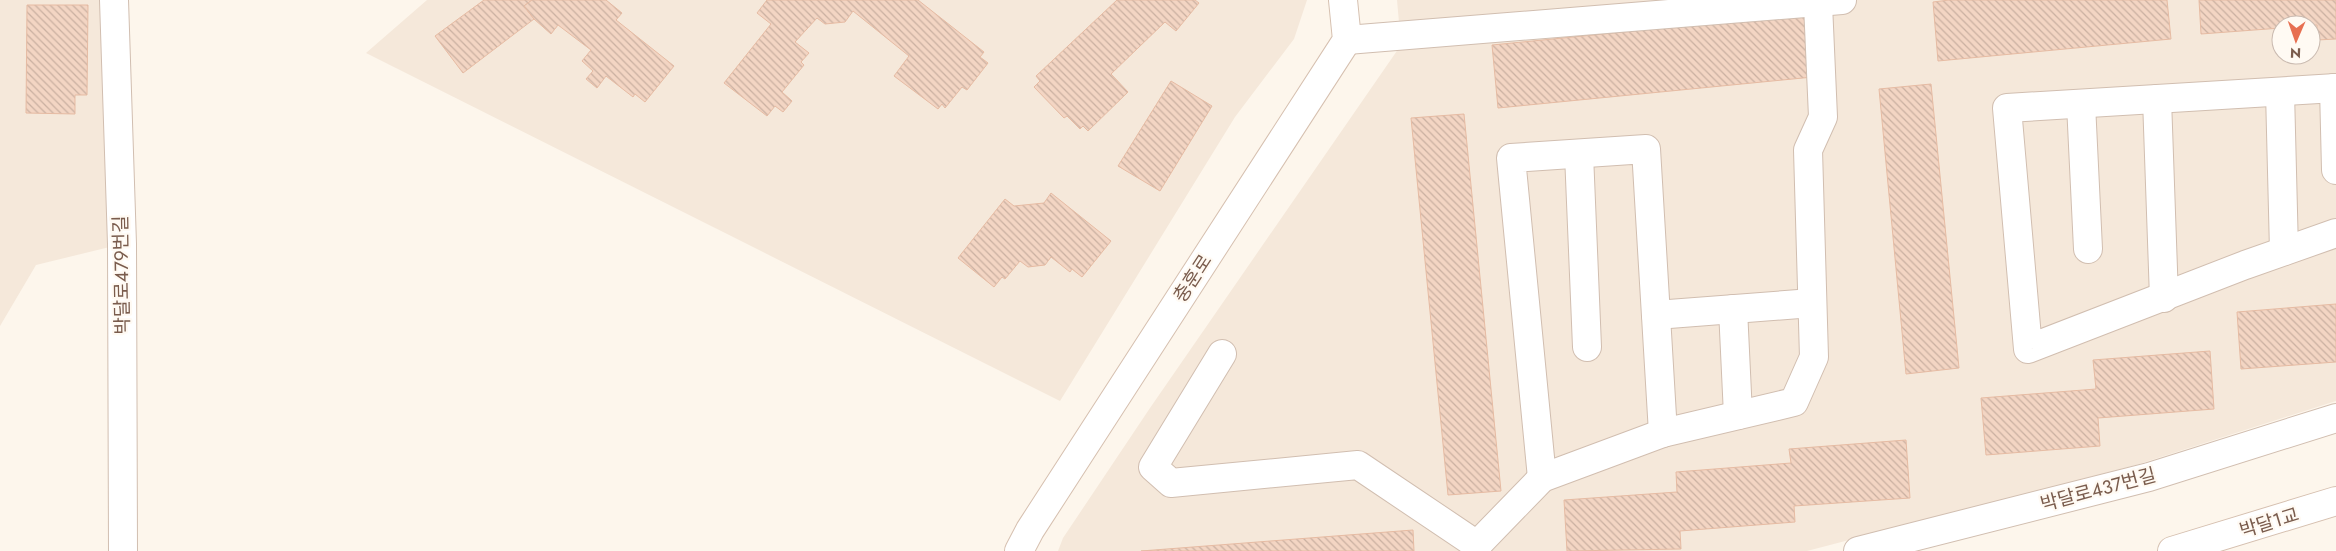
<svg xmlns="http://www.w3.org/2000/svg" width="2336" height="551" viewBox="0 0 2336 551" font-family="Jost,'Noto Sans KR',sans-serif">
<defs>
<pattern id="building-back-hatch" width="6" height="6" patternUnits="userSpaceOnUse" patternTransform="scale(1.25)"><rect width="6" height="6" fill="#f3d5c3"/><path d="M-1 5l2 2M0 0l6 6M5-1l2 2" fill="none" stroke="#cab0a1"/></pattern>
</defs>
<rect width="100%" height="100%" fill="#fdf6ec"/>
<g fill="#f5e8da" fill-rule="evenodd">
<polygon points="0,0 114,0 122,244 36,265 0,326"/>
<polygon points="427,0 1307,0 1294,39 1235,117 1060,401 366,53"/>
<path d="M1397,0H2336V401L2136,465L1807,551H1058L1063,538L1150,408L1401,45ZM2281,25H2311V55H2281Z"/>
</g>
<g fill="url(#building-back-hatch)" stroke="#e6bba3">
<polygon points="484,0 532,0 524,6 534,19 463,73 435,36"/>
<polygon points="532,0 606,0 622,13 616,20 674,66 645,102 635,94 633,97 606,76 597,88 586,79 593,71 582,61 591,50 558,25 551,34 534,19 524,6"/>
<polygon points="767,0 918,0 984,52 980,57 988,63 967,90 962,87 945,108 942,104 938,109 894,76 909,56 853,11 845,22 825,24 817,18 795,42 809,53 801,62 804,65 782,92 792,101 783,112 775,106 767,116 724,83 771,24 757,13"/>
<polygon points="1117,0 1195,0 1199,3 1176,31 1165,22 1111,74 1128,92 1088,131 1083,126 1080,129 1067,116 1064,118 1034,87 1040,81 1036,76"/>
<polygon points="1949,0 2167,0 2171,39 1938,61 1933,2"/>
<polygon points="2199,0 2336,0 2336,39 2317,40 2317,25 2281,25 2281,28 2201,34"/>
<polygon points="27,5 88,5 87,95 75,95 75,114 26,113"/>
<polygon points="1806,14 1813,77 1498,108 1492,45"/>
<polygon points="1171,81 1212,106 1160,191 1118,166"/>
<polygon points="1931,84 1959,368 1906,374 1879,89"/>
<polygon points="1464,114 1501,491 1448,495 1411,118"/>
<polygon points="1051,193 1111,241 1082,277 1072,269 1070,272 1051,257 1045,265 1028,267 1020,261 1005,279 1002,277 994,287 958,258 1005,199 1014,206 1044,203"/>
<polygon points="2336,304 2336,362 2241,369 2237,312"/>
<polygon points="2210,351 2214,409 2098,418 2100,446 1986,455 1981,398 2096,389 2093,360"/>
<polygon points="1906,440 1910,498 1794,506 1795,522 1680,531 1681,549 1567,551 1564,500 1677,492 1676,472 1791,463 1789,449"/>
<polygon points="1413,530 1414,551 1141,551"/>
</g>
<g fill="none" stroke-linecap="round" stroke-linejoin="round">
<g stroke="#d1beb0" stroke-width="30">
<g id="street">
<polyline points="114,0 122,244 123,551"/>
<polyline points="1347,40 1842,0"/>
<polyline points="2334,88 2336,170"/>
<polyline points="2336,88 2007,108 2028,349 2245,265 2336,233"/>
<polyline points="2280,92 2284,251"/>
<polyline points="2157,99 2164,298"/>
<polyline points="2081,104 2088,249"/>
<polyline points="1579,154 1587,347"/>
<polyline points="1733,309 1738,415"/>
<polyline points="1656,315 1812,303"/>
<polyline points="1222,354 1153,467 1171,483 1358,465 1477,545"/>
<polyline points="1542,478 1511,158 1646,149 1663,433"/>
<polyline points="1477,551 1477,545 1542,478 1663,433 1794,402 1814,357 1808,150 1823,117 1818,4"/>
<polyline points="1858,551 2149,477 2336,418"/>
</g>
</g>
<g stroke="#d6c0b0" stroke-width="30">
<g id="secondary">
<polyline points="1019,551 1030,530 1347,40 1343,0"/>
<polyline points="2172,551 2336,501"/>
</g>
</g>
<use href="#street" stroke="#fff" stroke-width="28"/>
<use href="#secondary" stroke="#fff" stroke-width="28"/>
</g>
<g text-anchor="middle" stroke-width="4.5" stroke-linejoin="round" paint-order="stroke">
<g font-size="19" fill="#7a5c4d" stroke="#fffaf3">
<text transform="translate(121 275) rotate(-91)" y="7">박달로479번길</text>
<text transform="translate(1192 278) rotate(-57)" y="7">충훈로</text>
<text transform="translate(2098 489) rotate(-15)" y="7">박달로437번길</text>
<text transform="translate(2269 522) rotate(-17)" y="7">박달1교</text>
</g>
</g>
<g transform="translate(2296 40) rotate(182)"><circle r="24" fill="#fffaf3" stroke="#cabbb1"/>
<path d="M0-4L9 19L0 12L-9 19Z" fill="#e76f51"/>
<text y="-8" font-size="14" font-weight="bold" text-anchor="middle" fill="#7a5c4d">N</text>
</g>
</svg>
